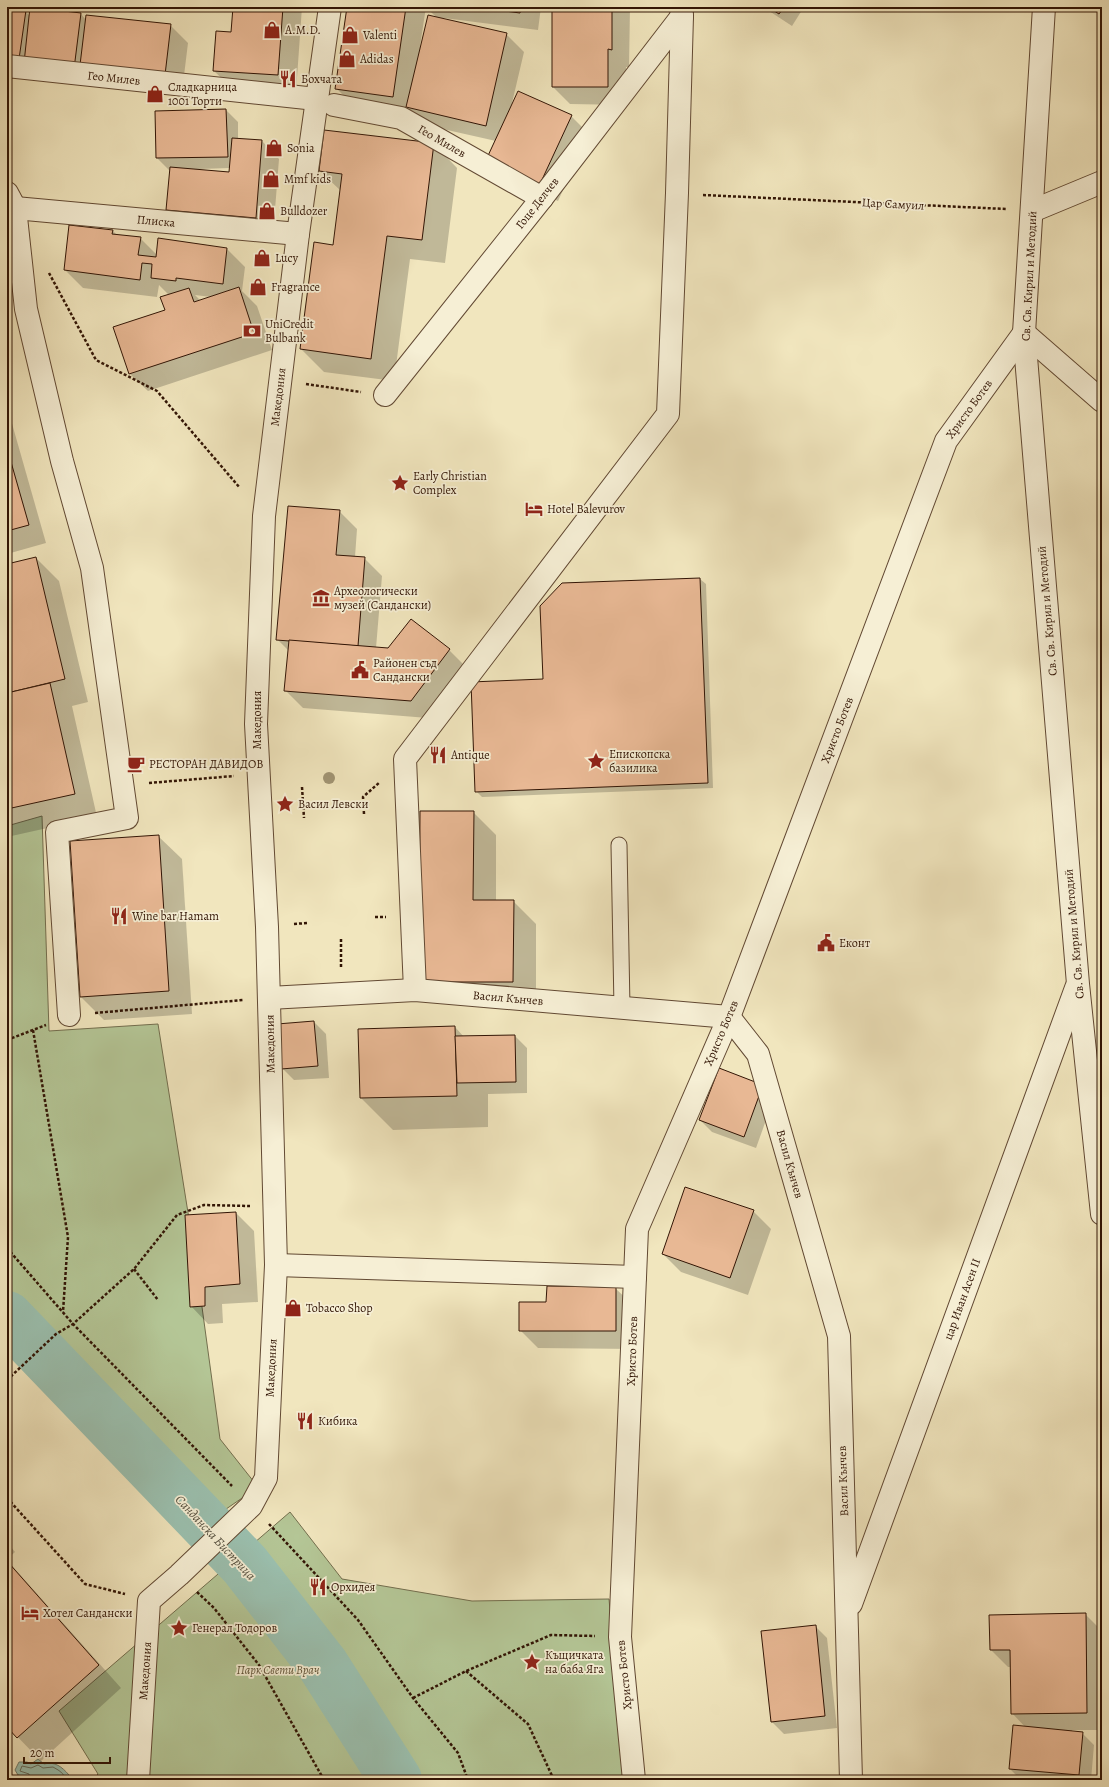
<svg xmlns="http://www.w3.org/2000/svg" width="1109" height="1787" viewBox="0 0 1109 1787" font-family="Alegreya,serif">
<rect width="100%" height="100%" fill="#f1e6be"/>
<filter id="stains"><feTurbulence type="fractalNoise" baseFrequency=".005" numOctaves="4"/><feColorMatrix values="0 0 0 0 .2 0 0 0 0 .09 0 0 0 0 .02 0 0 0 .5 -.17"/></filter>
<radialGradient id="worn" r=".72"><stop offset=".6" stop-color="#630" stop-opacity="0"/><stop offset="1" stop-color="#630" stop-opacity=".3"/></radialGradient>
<g fill="#b4c696" stroke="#736e4e">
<polygon points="42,816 49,1031 158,1024 196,1263 220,1439 258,1487 216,1516 7,1304 7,826"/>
<polygon points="290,1512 342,1579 472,1601 609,1599 623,1761 627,1780 92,1780 98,1774 59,1711"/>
</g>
<path fill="#9bc0af" stroke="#717c6b" d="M38,1759L44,1764C55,1761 62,1767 69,1775V1780H26V1777L18,1775L15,1770L19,1762H27L31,1764Z"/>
<g fill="#0003" fill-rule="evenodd">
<polygon points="234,7 302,7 296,92 232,88 214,71 232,33"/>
<path d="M348,7H541L538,30L444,18V20L506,34L524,52L512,103L571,116L589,134L558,201L505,177L496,141L425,125L411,111L410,114L354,106L336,88ZM426,7L437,18L422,46H420Z"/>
<polygon points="553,7 630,7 629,67 626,67 626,105 570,104 553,87"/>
<polygon points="763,7 804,7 792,26"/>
<polygon points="7,8 25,11 30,16 81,14 86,20 170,25 188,43 182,92 7,72"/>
<path d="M226,110L238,122V139L262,141L279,159L273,235L185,227L167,209L171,170H169L157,158L156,112ZM230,168V173L200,171V169Z"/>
<polygon points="434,144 457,168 445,263 410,259 394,381 324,372 301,349 333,246 341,191 320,171"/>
<path d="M113,231L117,235L140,238L157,255L227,249L245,267L242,291L257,306L272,350L148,391L130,374L166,310L169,295L159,285L157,297L83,288L65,270ZM195,295L211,297L201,301Z"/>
<polygon points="7,406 46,543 7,554"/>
<polygon points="339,511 357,529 355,557 364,558 382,576 376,648 449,650 467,668 428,718 303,708 285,690 289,651 278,640"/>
<polygon points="36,558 59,581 88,702 72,706 97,817 7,837 7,565"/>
<polygon points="700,579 706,584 713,788 482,797 476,791 544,680"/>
<polygon points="473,812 496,835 496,901 513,901 536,924 536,1005 443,1004 420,981"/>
<polygon points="158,836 182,859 192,1014 104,1020 81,997"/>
<polygon points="314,1022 326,1034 329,1078 294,1080 282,1068"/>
<polygon points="455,1027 464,1037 515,1036 527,1048 527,1093 488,1094 488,1127 393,1130 361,1098"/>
<polygon points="719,1070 774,1098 756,1148 712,1132 700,1120"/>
<polygon points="753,1211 771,1229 748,1295 681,1272 663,1254"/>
<polygon points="236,1213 254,1231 258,1302 222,1304 223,1323 208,1324 191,1306"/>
<polygon points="615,1288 633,1305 633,1349 538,1348 520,1330 547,1303"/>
<polygon points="7,1542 15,1552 7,1559"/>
<polygon points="7,1560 121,1688 41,1761 7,1726"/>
<polygon points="1085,1614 1102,1631 1102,1730 1072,1730 1072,1732 1082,1733 1094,1745 1091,1780 1021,1780 1010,1769 1026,1728 1012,1713 1011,1667 1008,1667 991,1650"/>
<polygon points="815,1626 827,1638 837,1728 784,1734 772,1722"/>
</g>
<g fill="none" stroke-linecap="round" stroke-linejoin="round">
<path stroke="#666a5a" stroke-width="1" d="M30,1780L29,1774L20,1771L22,1766L31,1768L38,1765L43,1768L53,1767C58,1770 65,1773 65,1780"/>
<polyline stroke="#9bc0af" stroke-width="52" points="7,1317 245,1565 323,1665 396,1780"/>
</g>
<g fill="#e8b894" stroke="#321505">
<polygon points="7,7 26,10 19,59 7,57"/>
<polygon points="30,7 81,13 74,69 24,63"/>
<polygon points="233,7 283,7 278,75 213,71 216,31 231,32"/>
<polygon points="347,7 406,7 393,97 335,89"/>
<polygon points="475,7 521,7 520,13"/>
<polygon points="552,7 612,7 612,50 608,49 608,87 552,87"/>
<polygon points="768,7 784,7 779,14"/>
<polygon points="86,15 171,24 165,75 80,65"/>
<polygon points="428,15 507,33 486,126 406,107"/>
<polygon points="518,91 572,115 540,184 486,160"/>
<polygon points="226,109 228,157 156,158 155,111"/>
<polygon points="324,130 434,143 422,240 387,236 371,359 300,349 314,242 333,245 342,174 319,171"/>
<polygon points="232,138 262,140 256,218 166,210 170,167 229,172"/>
<polygon points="69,225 113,230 112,234 141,237 138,255 156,257 158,238 227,248 223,284 176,278 176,281 151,278 152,264 142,263 140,280 64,270"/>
<polygon points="239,287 254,333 129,374 113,327 165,310 160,297 189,288 194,302"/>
<polygon points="7,448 29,525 7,531"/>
<polygon points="288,506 340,510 336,555 365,557 358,646 276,640"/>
<polygon points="36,557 65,679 7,693 7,564"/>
<polygon points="700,578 708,783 475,792 471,682 543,679 540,606 562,583"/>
<polygon points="411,619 450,649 411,701 284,691 289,640 388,648"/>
<polygon points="50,683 75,794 7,809 7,693"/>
<polygon points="420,811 474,811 473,900 514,900 513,982 419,982"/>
<polygon points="159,835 169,991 80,997 70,841"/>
<polygon points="314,1021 318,1066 281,1069 277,1024"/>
<polygon points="455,1026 457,1096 360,1098 358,1029"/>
<polygon points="515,1035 516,1082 457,1083 455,1036"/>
<polygon points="719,1068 763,1085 744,1137 699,1120"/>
<polygon points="685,1187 754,1210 730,1278 662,1254"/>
<polygon points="236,1212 240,1284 205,1287 205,1306 190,1307 185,1215"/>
<polygon points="547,1286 616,1287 616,1331 519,1331 519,1302 546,1302"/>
<polygon points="7,1561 99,1665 17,1738 7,1727"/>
<polygon points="1086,1613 1087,1713 1011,1714 1010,1650 990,1650 989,1615"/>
<polygon points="816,1625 825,1716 771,1722 761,1631"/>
<polygon points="1013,1725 1083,1732 1079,1775 1009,1769"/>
</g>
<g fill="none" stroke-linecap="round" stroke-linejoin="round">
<g stroke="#624933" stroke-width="17">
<polyline id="lane" points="619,845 622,1008"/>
</g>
<g stroke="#624933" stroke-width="24">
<g id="street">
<polyline points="1044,7 1024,333 1078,984 1102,1214"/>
<polyline points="7,66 316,99"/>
<polyline points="334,105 401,118 542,198"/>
<polyline points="7,193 15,208 26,309 62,461 92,568 127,818 57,832 69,1015"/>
<polyline points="7,210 15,208 298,234"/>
<polyline points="1032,211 1102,182"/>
<polyline points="385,395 542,198 682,16"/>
<polyline points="415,990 405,759 668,414 677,193 682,16 681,7"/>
<polyline points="269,998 415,990 729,1017 758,1054 839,1336 851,1780"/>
<polyline points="276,1265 635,1277"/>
<polyline points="851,1604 1076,988"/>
<polyline points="138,1780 149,1601 179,1575 251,1506 266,1478 276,1265 267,927 256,724 264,516 298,234 330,7"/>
<polyline points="634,1780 620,1637 637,1229 729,1017 946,441 1024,333 1102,401"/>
</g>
</g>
<g stroke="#321505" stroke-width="2.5" stroke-dasharray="3 2" stroke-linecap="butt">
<polyline points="703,195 1006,209"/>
<polyline points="49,273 96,360 157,391 240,488"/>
<polyline points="306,384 361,392"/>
<polyline points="149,783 234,776"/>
<polyline points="302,787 304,818"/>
<polyline points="364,814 363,797 380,782"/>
<polyline points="375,917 386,917"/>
<polyline points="294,924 307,923"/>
<polyline points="341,939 341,968"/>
<polyline points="95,1013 243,1000"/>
<polyline points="33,1030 68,1237 63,1312"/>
<polyline points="7,1040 46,1025"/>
<polyline points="7,1248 73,1324 232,1486"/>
<polyline points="134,1269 158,1300"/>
<polyline points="7,1380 56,1334 73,1324 134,1269 177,1215 204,1205 250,1206"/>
<polyline points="7,1498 85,1584 125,1594"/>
<polyline points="269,1524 358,1620 413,1698 458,1753 468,1780"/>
<polyline points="197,1592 214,1608 259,1665 324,1780"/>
<polyline points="466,1671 528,1724 554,1780"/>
<polyline points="413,1698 466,1671 551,1635 595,1636"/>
</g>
<use href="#lane" stroke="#f6efd5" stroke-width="15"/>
<use href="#street" stroke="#f6efd5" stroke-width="22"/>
</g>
<circle fill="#a19574" cx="329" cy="778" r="6"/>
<defs>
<g id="shop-bare" transform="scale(1.38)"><path d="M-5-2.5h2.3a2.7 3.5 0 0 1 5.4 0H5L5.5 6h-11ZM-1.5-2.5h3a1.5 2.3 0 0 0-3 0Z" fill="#8f2418" stroke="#f6efd5" stroke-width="2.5" paint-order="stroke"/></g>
<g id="restaurant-bare" transform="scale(1.38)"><path d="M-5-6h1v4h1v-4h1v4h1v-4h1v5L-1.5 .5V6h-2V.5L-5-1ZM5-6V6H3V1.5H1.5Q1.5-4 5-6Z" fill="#8f2418" stroke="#f6efd5" stroke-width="2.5" paint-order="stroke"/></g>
<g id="bank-bare" transform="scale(1.38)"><path d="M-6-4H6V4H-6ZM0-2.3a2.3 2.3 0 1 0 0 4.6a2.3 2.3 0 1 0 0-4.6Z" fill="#8f2418" stroke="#f6efd5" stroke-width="2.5" paint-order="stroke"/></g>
<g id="sight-bare" transform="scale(1.38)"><path d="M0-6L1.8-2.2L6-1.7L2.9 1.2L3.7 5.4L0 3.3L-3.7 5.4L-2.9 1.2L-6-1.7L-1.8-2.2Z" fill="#8f2418" stroke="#f6efd5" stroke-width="2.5" paint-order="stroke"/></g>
<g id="hotel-bare" transform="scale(1.38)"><path d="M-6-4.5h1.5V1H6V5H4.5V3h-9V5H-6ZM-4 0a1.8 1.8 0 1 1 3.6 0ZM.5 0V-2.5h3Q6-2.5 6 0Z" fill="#8f2418" stroke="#f6efd5" stroke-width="2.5" paint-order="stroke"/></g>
<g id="museum-bare" transform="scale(1.38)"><path d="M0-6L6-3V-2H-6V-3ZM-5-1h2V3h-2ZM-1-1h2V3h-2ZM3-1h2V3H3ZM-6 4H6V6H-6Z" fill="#8f2418" stroke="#f6efd5" stroke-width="2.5" paint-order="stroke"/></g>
<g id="civic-bare" transform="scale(1.38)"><path d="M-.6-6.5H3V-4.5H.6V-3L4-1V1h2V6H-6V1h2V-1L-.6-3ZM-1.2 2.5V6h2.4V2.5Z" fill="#8f2418" stroke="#f6efd5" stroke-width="2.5" paint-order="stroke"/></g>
<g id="cafe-bare" transform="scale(1.38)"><path d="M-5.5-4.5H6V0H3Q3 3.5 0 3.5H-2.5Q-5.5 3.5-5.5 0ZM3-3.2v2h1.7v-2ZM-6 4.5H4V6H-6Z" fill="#8f2418" stroke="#f6efd5" stroke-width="2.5" paint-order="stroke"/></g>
</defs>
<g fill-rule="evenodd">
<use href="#shop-bare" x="272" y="30"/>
<use href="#shop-bare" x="350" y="35"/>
<use href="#shop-bare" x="347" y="59"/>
<use href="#restaurant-bare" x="288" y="79"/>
<use href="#shop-bare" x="155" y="94"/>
<use href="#shop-bare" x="274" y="148"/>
<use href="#shop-bare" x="271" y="179"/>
<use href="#shop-bare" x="267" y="211"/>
<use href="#shop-bare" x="262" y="258"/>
<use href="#shop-bare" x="258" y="287"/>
<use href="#bank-bare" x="252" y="331"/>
<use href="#sight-bare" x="400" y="483"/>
<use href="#hotel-bare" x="534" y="509"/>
<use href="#museum-bare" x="321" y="598"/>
<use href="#civic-bare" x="360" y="670"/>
<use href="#restaurant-bare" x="438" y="755"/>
<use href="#sight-bare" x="596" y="761"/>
<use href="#cafe-bare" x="136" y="764"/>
<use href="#sight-bare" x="285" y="804"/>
<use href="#restaurant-bare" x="119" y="916"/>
<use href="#civic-bare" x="826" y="943"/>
<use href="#shop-bare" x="293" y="1308"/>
<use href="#restaurant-bare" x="305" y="1421"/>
<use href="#restaurant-bare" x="318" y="1587"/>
<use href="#hotel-bare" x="30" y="1613"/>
<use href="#sight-bare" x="179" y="1628"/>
<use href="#sight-bare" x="532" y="1662"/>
</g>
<g text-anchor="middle" stroke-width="3.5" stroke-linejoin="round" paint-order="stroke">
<g font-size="12" fill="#321505" stroke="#f6efd5" text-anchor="start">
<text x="285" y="34">A.M.D.</text>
<text x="363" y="39">Valenti</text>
<text x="360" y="63">Adidas</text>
<text x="301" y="83">Бохчата</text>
<text x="168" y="91">Сладкарница<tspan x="168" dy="14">1001 Торти</tspan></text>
<text x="287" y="152">Sonia</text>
<text x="284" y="183">Mmf kids</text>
<text x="280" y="215">Bulldozer</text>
<text x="275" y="262">Lucy</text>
<text x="271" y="291">Fragrance</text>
<text x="265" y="328">UniCredit<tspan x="265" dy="14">Bulbank</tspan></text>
<text x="413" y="480">Early Christian<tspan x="413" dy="14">Complex</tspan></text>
<text x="547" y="513">Hotel Balevurov</text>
<text x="334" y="595">Археологически<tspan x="334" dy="14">музей (Сандански)</tspan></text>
<text x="373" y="667">Районен съд<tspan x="373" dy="14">Сандански</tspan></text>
<text x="609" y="758">Епископска<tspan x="609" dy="14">базилика</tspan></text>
<text x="451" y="759">Antique</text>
<text x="149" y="768">РЕСТОРАН ДАВИДОВ</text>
<text x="298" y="808">Васил Левски</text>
<text x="132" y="920">Wine bar Hamam</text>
<text x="839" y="947">Еконт</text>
<text x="306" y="1312">Tobacco Shop</text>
<text x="318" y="1425">Кибика</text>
<text x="331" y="1591">Орхидея</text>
<text x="43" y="1617">Хотел Сандански</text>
<text x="192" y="1632">Генерал Тодоров</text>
<text x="545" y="1659">Къщичката<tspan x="545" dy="14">на баба Яга</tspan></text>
</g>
<g font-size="12" fill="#321505" stroke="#f6efd5">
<text transform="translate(114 78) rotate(6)" y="4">Гео Милев</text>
<text transform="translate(442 141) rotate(30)" y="4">Гео Милев</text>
<text transform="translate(537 203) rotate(-52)" y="4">Гоце Делчев</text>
<text transform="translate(893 204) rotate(3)" y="4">Цар Самуил</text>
<text transform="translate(156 221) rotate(5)" y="4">Плиска</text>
<text transform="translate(1029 276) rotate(-87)" y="4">Св. Св. Кирил и Методий</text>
<text transform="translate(278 397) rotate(-83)" y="4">Македония</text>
<text transform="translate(969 409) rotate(-54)" y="4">Христо Ботев</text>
<text transform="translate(1047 611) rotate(-95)" y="4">Св. Св. Кирил и Методий</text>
<text transform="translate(257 720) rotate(-90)" y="4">Македония</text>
<text transform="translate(837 730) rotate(-69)" y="4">Христо Ботев</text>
<text transform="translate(1074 934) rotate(-95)" y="4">Св. Св. Кирил и Методий</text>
<text transform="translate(508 998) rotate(5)" y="4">Васил Кънчев</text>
<text transform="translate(721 1033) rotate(-67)" y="4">Христо Ботев</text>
<text transform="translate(270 1044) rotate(-91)" y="4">Македония</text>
<text transform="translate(790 1164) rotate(74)" y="4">Васил Кънчев</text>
<text transform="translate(962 1299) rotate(-70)" y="4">цар Иван Асен II</text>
<text transform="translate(632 1351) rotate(-88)" y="4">Христо Ботев</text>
<text transform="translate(271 1368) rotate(-87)" y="4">Македония</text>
<text transform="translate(843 1481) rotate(-92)" y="4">Васил Кънчев</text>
<text transform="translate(145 1671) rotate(-86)" y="4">Македония</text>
<text transform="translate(624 1675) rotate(-96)" y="4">Христо Ботев</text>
</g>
<g font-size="12" font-style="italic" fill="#605338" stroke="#f6efd5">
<text x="278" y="1674">Парк Свети Врач</text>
</g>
<g font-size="13" font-style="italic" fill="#575140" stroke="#f6efd5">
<text transform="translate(216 1537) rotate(47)" y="5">Санданска Бистрица</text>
</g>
</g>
<rect width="1109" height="1787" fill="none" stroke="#f1e6be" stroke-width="24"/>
<rect x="8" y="8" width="1093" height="1771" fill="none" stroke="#321505" stroke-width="2"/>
<rect x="12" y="12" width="1085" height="1763" fill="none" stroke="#321505"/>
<path d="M24 1757v6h86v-6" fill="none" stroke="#321505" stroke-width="2"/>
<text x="30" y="1757" font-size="12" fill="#321505" stroke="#f6efd5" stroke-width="3" paint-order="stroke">20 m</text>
<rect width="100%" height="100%" filter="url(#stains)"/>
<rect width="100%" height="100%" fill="url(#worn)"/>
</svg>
